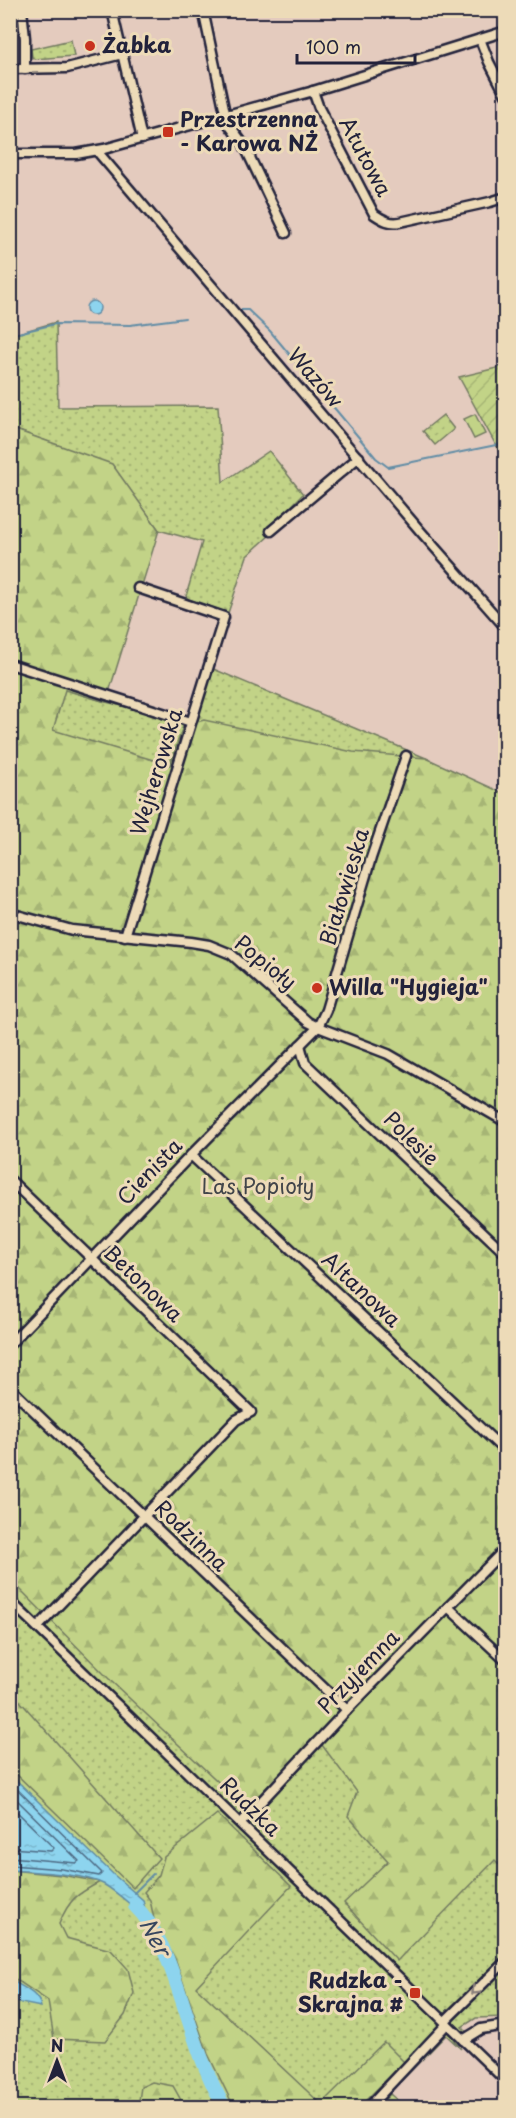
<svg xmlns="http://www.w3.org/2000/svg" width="516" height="2118" viewBox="0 0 516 2118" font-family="'Playpen Sans',sans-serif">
<defs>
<pattern id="grass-dots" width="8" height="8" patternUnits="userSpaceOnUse" patternTransform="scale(1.5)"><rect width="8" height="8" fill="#c2d387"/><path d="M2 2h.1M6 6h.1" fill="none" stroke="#a6b575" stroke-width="1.8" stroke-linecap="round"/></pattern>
<pattern id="forest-firs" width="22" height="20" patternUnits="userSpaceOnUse" patternTransform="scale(1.5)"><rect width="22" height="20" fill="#c2d387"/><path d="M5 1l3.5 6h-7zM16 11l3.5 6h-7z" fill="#a6b575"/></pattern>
<pattern id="garden-furrows" width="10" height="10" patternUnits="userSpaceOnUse" patternTransform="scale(1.5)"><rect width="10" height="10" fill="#c2d387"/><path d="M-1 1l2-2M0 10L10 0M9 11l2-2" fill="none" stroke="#a6b575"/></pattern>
<pattern id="water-ripples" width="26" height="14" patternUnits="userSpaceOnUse" patternTransform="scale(1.5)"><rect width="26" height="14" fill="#8dd4ee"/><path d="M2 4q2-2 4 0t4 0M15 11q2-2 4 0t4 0" fill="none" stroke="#79b6cd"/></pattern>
</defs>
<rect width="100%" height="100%" fill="#e4cbbe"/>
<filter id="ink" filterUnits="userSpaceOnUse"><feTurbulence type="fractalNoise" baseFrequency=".0167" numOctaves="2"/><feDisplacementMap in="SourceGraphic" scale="12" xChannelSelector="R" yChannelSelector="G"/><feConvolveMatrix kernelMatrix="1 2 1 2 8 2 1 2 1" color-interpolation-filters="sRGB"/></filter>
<g filter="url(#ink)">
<g fill="url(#grass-dots)" stroke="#727a61" stroke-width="1.5">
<polygon points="71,40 74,56 34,59 32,57 31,49"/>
<polygon points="56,322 58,407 218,406 223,482 269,451 303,494 269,529 271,534 247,556 228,613 188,599 186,596 202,542 159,530 113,466 11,428 11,335"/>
<polygon points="443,415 454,429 435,445 423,431"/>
<polygon points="211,668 426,758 505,800 505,2017 476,2018 462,2027 467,2032 463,2033 457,2029 449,2034 454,2037 453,2039 461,2049 446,2035 376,2107 11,2107 11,673 106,702 195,723"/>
</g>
<g fill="url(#forest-firs)" stroke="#727a61" stroke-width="1.5">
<polygon points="10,428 112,464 159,530 106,702 65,690 53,730 170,765 183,726 204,720 353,752 426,758 505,794 505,1870 495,1860 397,1961 344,1903 388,1861 348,1816 357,1792 316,1737 246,1808 112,1682 11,1580"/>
<polygon points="11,1691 159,1858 133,1888 11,1769"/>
<polygon points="217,1814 291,1886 196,1987 321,2104 384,2042 404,2062 359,2107 234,2107 208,2054 175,1959 154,1919 150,1900 144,1892 159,1875 164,1857"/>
<path d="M10,1870L61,1875L100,1882C77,1894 69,1899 59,1924L66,1938L111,1950L128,1969L134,1993L125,2015L105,2041L54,2039L48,2001L11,1976Z"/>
<polygon points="152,2082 173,2086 182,2102 182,2107 138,2107 141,2087"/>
<polygon points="390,2094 405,2107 378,2107"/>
</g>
<polygon fill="url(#garden-furrows)" stroke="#727a61" stroke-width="1.5" points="505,366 506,366 505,462 459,377"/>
<polygon fill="#c2d387" stroke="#727a61" stroke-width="1.5" points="475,414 485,434 474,439 464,419"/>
<g fill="url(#water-ripples)" stroke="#628da6" stroke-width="1.5">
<circle cx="93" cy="308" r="7"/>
<path d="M10,1774L114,1875L143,1900L147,1918C132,1907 119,1893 103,1884C82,1873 35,1872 11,1870Z"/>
<path d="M11,1980C22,1987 39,1993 41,2007L11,2001Z"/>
</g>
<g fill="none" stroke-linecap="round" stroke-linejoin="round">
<g stroke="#4d6983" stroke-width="1.5">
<polyline points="10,1782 102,1873 99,1876 62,1869 10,1865"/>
<polyline points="10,1793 79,1861 76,1863 10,1857"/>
<polyline points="10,1805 54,1848 51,1851 10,1848"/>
</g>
<g stroke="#628da6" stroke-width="2">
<polyline points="236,310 248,310 270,331 376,458 388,467 506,443"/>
<polyline points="10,335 55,324 130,325 185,318"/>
<polyline points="134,1893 153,1874"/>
</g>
<path stroke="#8dd4ee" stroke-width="14" d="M135,1906C160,1930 171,1968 182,2000C194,2037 205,2074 225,2108"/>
<g stroke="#22223b" stroke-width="13">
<g id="minor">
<polyline points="22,10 25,38 25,69"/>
<polyline points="112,10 142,139"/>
<polyline points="203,10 227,122 244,145 286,233"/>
<polyline points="480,39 489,62 506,95"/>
<polyline points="10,69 67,68 122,54"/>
<path d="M313,91L319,108L374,214C383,220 390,224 400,222L490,202L506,197"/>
<polyline points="97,151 422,533 506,628"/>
<polyline points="10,154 76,154 104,149 310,92 506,31"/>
<polyline points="271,531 359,457"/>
<polyline points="10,664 191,722"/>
<polyline points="10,913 72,930 191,942 209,945 231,954 308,1022 318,1027 388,1054 506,1122"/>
<polyline points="125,936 224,617 138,588"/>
<polyline points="300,1045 305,1063 506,1254"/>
<polyline points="191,1155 506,1452"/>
<polyline points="10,1180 251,1412 236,1420 38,1627"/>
<polyline points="10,1344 191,1155 318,1027 326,1010 371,858 406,756"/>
<polyline points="10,1388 347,1710"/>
<polyline points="10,1601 506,2081"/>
<polyline points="448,1607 506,1661"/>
<polyline points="241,1823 347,1710 506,1548"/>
<polyline points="445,2021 506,1961"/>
<polyline points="463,2040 481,2029 506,2025"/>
<polyline points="368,2108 447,2024"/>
</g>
</g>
<use href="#minor" stroke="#eddbb8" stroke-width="8"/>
</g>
<defs><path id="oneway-chevron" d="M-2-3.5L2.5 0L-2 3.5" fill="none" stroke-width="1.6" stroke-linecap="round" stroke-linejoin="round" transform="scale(1.5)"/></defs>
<use stroke="#887e7a" href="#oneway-chevron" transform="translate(475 1991) rotate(135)"/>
</g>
<g fill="#c8321e" stroke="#eddbb8" stroke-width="2">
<circle cx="90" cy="46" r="6"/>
<rect x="162" y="126" width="12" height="12" rx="3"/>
<circle cx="317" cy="988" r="6"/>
<rect x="409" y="1987" width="12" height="12" rx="3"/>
</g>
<g text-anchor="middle" stroke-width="6" stroke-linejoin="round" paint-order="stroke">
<g font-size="21" font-weight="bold" fill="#22223b" stroke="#eddbb8" text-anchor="start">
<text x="102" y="53">Żabka</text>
<text x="180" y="127">Przestrzenna<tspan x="180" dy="24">- Karowa NŻ</tspan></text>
<text x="329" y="995">Willa "Hygieja"</text>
<text x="403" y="1988" text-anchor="end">Rudzka -<tspan x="403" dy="24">Skrajna #</tspan></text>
</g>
<g font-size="21" fill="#22223b" stroke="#eddbb8">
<text transform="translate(365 157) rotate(62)" y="7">Atutowa</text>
<text transform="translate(315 378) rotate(49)" y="7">Wazów</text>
<text transform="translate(157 772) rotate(-73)" y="7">Wejherowska</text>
<text transform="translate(345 887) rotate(-73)" y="7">Białowieska</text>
<text transform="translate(265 963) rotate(39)" y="7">Popioły</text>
<text transform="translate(411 1139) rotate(44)" y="7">Polesie</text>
<text transform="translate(150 1172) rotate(-46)" y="7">Cienista</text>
<text transform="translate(143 1284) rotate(44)" y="7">Betonowa</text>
<text transform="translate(361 1290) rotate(43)" y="7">Altanowa</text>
<text transform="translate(191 1536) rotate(44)" y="7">Rodzinna</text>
<text transform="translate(359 1672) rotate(-46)" y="7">Przyjemna</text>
<text transform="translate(250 1807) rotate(44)" y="7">Rudzka</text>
</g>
<g font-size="21" fill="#42454a" stroke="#eddbb8">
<text x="258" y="1194">Las Popioły</text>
</g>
<g font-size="22" font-style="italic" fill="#37465f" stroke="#eddbb8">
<text transform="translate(155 1937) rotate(61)" y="8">Ner</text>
</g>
</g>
<rect width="516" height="2118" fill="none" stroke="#eddbb8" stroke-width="36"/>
<rect x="18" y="18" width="480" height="2082" fill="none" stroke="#22223b" stroke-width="2" filter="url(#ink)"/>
<g transform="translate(57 2061)" stroke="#eddbb8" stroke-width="4.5" paint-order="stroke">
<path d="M0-4.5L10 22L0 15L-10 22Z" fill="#22223b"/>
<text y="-9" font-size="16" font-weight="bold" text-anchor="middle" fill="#22223b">N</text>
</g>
<path d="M297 54v9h118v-9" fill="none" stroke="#22223b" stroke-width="3"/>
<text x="306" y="54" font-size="18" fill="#22223b" stroke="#eddbb8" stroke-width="4.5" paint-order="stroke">100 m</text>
</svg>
